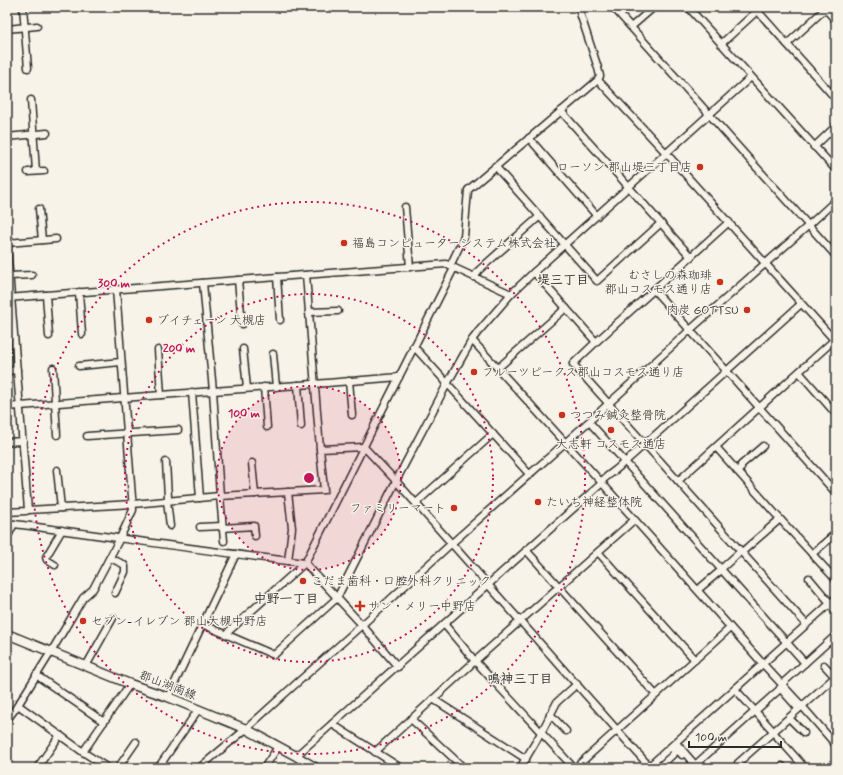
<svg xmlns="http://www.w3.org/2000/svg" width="843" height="775" viewBox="0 0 843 775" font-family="Mynerve,'Klee One',sans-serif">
<rect width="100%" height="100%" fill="#f7f3e8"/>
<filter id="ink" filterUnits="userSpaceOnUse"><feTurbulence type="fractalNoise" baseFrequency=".025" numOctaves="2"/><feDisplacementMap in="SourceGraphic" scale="8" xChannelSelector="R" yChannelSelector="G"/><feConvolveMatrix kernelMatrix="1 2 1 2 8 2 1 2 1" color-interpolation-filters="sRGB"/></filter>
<g filter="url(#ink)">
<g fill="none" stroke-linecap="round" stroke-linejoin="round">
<g stroke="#2b2b2b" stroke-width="9">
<g id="minor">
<polyline points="23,7 28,68"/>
<polyline points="578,7 598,68 600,76 598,80 667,154 836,342"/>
<polyline points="613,7 836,256"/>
<polyline points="688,7 836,170"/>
<polyline points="754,7 836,99"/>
<polyline points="824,7 836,21"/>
<polyline points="631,27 654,7"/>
<polyline points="7,29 37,26"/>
<polyline points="721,44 757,11"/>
<polyline points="787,44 825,9"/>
<polyline points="31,100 36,171"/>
<polyline points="561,111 691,257"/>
<polyline points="7,137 47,133"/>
<polyline points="529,138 597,216"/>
<polyline points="814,147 836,126"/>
<polyline points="495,166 597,281 660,224"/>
<polyline points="28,172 44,171"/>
<polyline points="405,207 410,267"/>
<polyline points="39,209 42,240"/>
<polyline points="729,222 596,342 573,364 678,481 806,624"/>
<polyline points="7,243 56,239"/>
<polyline points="7,246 28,510 133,504 220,496 324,490 320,449 364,447 396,481 649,766"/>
<polyline points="450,266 464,237 468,190 598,80"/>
<polyline points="534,272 596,342"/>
<polyline points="306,275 320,449"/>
<polyline points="10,276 32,275"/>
<polyline points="277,277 280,320"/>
<polyline points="474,277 479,270 540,216"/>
<polyline points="238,280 242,324"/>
<polyline points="203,283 213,391 220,496 224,541"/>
<polyline points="654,290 836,493"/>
<polyline points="79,292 82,334"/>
<polyline points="46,295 49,336"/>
<polyline points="7,298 446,264 511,294"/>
<polyline points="309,312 338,311"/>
<polyline points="472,340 602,483 763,664 802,706 836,745"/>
<polyline points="413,347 418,351 530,475"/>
<polyline points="243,349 247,388"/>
<polyline points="158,350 161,395"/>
<polyline points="273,354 276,387"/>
<polyline points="79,366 121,362"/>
<polyline points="53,368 57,435"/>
<polyline points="498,368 566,308"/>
<polyline points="7,371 17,370"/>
<polyline points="799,372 836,414"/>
<polyline points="349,381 352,415"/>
<polyline points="298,385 301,426"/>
<polyline points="264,387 267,427"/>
<polyline points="192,392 200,498"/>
<polyline points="7,407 213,391 327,383 399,377"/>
<polyline points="592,425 805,663"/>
<polyline points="87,436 178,430"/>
<polyline points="7,442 23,441"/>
<polyline points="716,447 780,519 836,580"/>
<polyline points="166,462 168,497 167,501 170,526"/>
<polyline points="625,462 801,304"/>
<polyline points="252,463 255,494"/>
<polyline points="57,470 61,508"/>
<polyline points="737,471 741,468 741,465 763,446"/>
<path d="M603,480C609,474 617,470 622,464"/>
<polyline points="678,481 834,340"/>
<polyline points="416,503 493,434"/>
<polyline points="7,512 26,511 28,510"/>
<path d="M7,523C107,536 206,551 305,563L362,625L398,667"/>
<polyline points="200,527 222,526"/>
<polyline points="222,528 254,526 255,536"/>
<polyline points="7,538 14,524"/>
<polyline points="526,550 656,695"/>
<polyline points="598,552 695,660"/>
<polyline points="742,552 780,519"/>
<polyline points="812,554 836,533"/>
<polyline points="110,558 123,564 125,566 125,572 115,593"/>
<polyline points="288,561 292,528 288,492"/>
<polyline points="55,565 47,560 46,557 62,530"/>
<polyline points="721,569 741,551"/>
<polyline points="809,578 830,603"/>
<polyline points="700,588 719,572"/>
<polyline points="829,604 836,612"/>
<polyline points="202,624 274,655 337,598 396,481 447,384 472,340 478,332 511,294 534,272 751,77"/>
<polyline points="444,624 475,661 574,768"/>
<polyline points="227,635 229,631 305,563 454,268"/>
<polyline points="824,665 836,678"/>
<polyline points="86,666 113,618"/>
<polyline points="36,675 104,722"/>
<polyline points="784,682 836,635"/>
<polyline points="780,688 796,706"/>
<polyline points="735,689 774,732"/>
<polyline points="168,697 236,554"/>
<polyline points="433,699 526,759"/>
<polyline points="18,705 83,752 108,768"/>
<polyline points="550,714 566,731"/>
<polyline points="789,718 804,733"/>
<polyline points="411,719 464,768"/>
<polyline points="7,720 18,705 51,652 83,598 93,589 120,538 133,510 116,289"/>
<polyline points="332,724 401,768"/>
<polyline points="773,732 805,768"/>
<polyline points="672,749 677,744 697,767"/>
<polyline points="83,752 130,684"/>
<polyline points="375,752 475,661 634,520"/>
<path d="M296,756C398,665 500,574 602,483"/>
<polyline points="695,765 780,689"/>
<polyline points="37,768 60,735"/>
<polyline points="118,768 136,742"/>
<polyline points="158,768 198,710"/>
<polyline points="199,768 246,729 289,690 362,625 452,543 565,443 690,330 809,225 836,200"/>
<polyline points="264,768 278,747"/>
<polyline points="520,768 541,733 557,702 577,684"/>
<polyline points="575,768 730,628"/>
<polyline points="647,768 836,598"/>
<polyline points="658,768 678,750 682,755"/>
<polyline points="743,768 738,763 836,676"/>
<polyline points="780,768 782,766"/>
</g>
</g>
<g stroke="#2b2b2b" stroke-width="11">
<polyline id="major" points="7,634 130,684 168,697 246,729 296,756 316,768"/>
</g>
<use href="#minor" stroke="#f7f3e8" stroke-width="6"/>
<use href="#major" stroke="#f7f3e8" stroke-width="8"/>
</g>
</g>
<circle cx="309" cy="478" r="92" fill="#c2185b" fill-opacity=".12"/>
<g fill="none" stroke="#c2185b" stroke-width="2" stroke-dasharray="2 4">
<circle cx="309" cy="478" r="92"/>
<circle cx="309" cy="478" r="184"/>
<circle cx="309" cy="478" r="276"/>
</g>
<g fill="#c8321e" stroke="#f7f3e8" stroke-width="1.5">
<circle cx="700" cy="167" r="4"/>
<circle cx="344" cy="243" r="4"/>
<circle cx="720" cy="282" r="4"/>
<circle cx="747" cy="310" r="4"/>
<circle cx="149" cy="320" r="4"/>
<circle cx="474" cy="372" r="4"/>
<circle cx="562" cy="415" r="4"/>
<circle cx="611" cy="430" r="4"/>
<circle cx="538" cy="502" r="4"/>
<circle cx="454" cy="508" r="4"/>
<circle cx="303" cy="581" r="4"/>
<path d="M358 600h4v4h4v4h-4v4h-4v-4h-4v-4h4z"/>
<circle cx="83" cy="621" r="4"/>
</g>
<g text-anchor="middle" stroke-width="3" stroke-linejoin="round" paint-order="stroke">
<g font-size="12" fill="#2b2b2b" stroke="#f7f3e8" text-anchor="start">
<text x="692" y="171" text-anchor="end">ローソン 郡山堤三丁目店</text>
<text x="352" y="247">福島コンピューターシステム株式会社</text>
<text x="712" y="279" text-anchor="end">むさしの森珈琲<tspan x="712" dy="14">郡山コスモス通り店</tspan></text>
<text x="739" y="314" text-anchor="end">肉炭 GOTTSU</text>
<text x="157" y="324">ブイチェーン 大槻店</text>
<text x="482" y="376">フルーツピークス郡山コスモス通り店</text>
<text x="570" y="419">つつみ鍼灸整骨院</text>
<text x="611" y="448" text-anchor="middle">大志軒 コスモス通店</text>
<text x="546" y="506">たいち神経整体院</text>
<text x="446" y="512" text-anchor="end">ファミリーマート</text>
<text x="311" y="585">こだま歯科・口腔外科クリニック</text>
<text x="368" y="610">サン・メリー中野店</text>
<text x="91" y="625">セブン-イレブン 郡山大槻中野店</text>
</g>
<g font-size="12" fill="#2b2b2b" stroke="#f7f3e8">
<text transform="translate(168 685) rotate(21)" y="4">郡山湖南線</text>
</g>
<g font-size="13" font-weight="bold" fill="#2b2b2b" stroke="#f7f3e8">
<text x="563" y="284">堤三丁目</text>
<text x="286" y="603">中野一丁目</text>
<text x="520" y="683">鳴神三丁目</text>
</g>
</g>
<circle cx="309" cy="478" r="6" fill="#c2185b" stroke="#f7f3e8" stroke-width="2"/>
<g font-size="12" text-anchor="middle" font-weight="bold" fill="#c2185b" stroke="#f7f3e8" stroke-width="3" stroke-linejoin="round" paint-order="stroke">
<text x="114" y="287">300 m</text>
<text x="179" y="352">200 m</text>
<text x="244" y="417">100 m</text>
</g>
<rect width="843" height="775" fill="none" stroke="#f7f3e8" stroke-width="24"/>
<rect x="12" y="12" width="819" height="751" fill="none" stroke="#2b2b2b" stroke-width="1.5" filter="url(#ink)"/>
<path d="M689 741v6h92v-6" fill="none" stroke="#2b2b2b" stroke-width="2"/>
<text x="695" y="741" font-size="12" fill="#2b2b2b" stroke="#f7f3e8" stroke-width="3" paint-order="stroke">100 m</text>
</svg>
